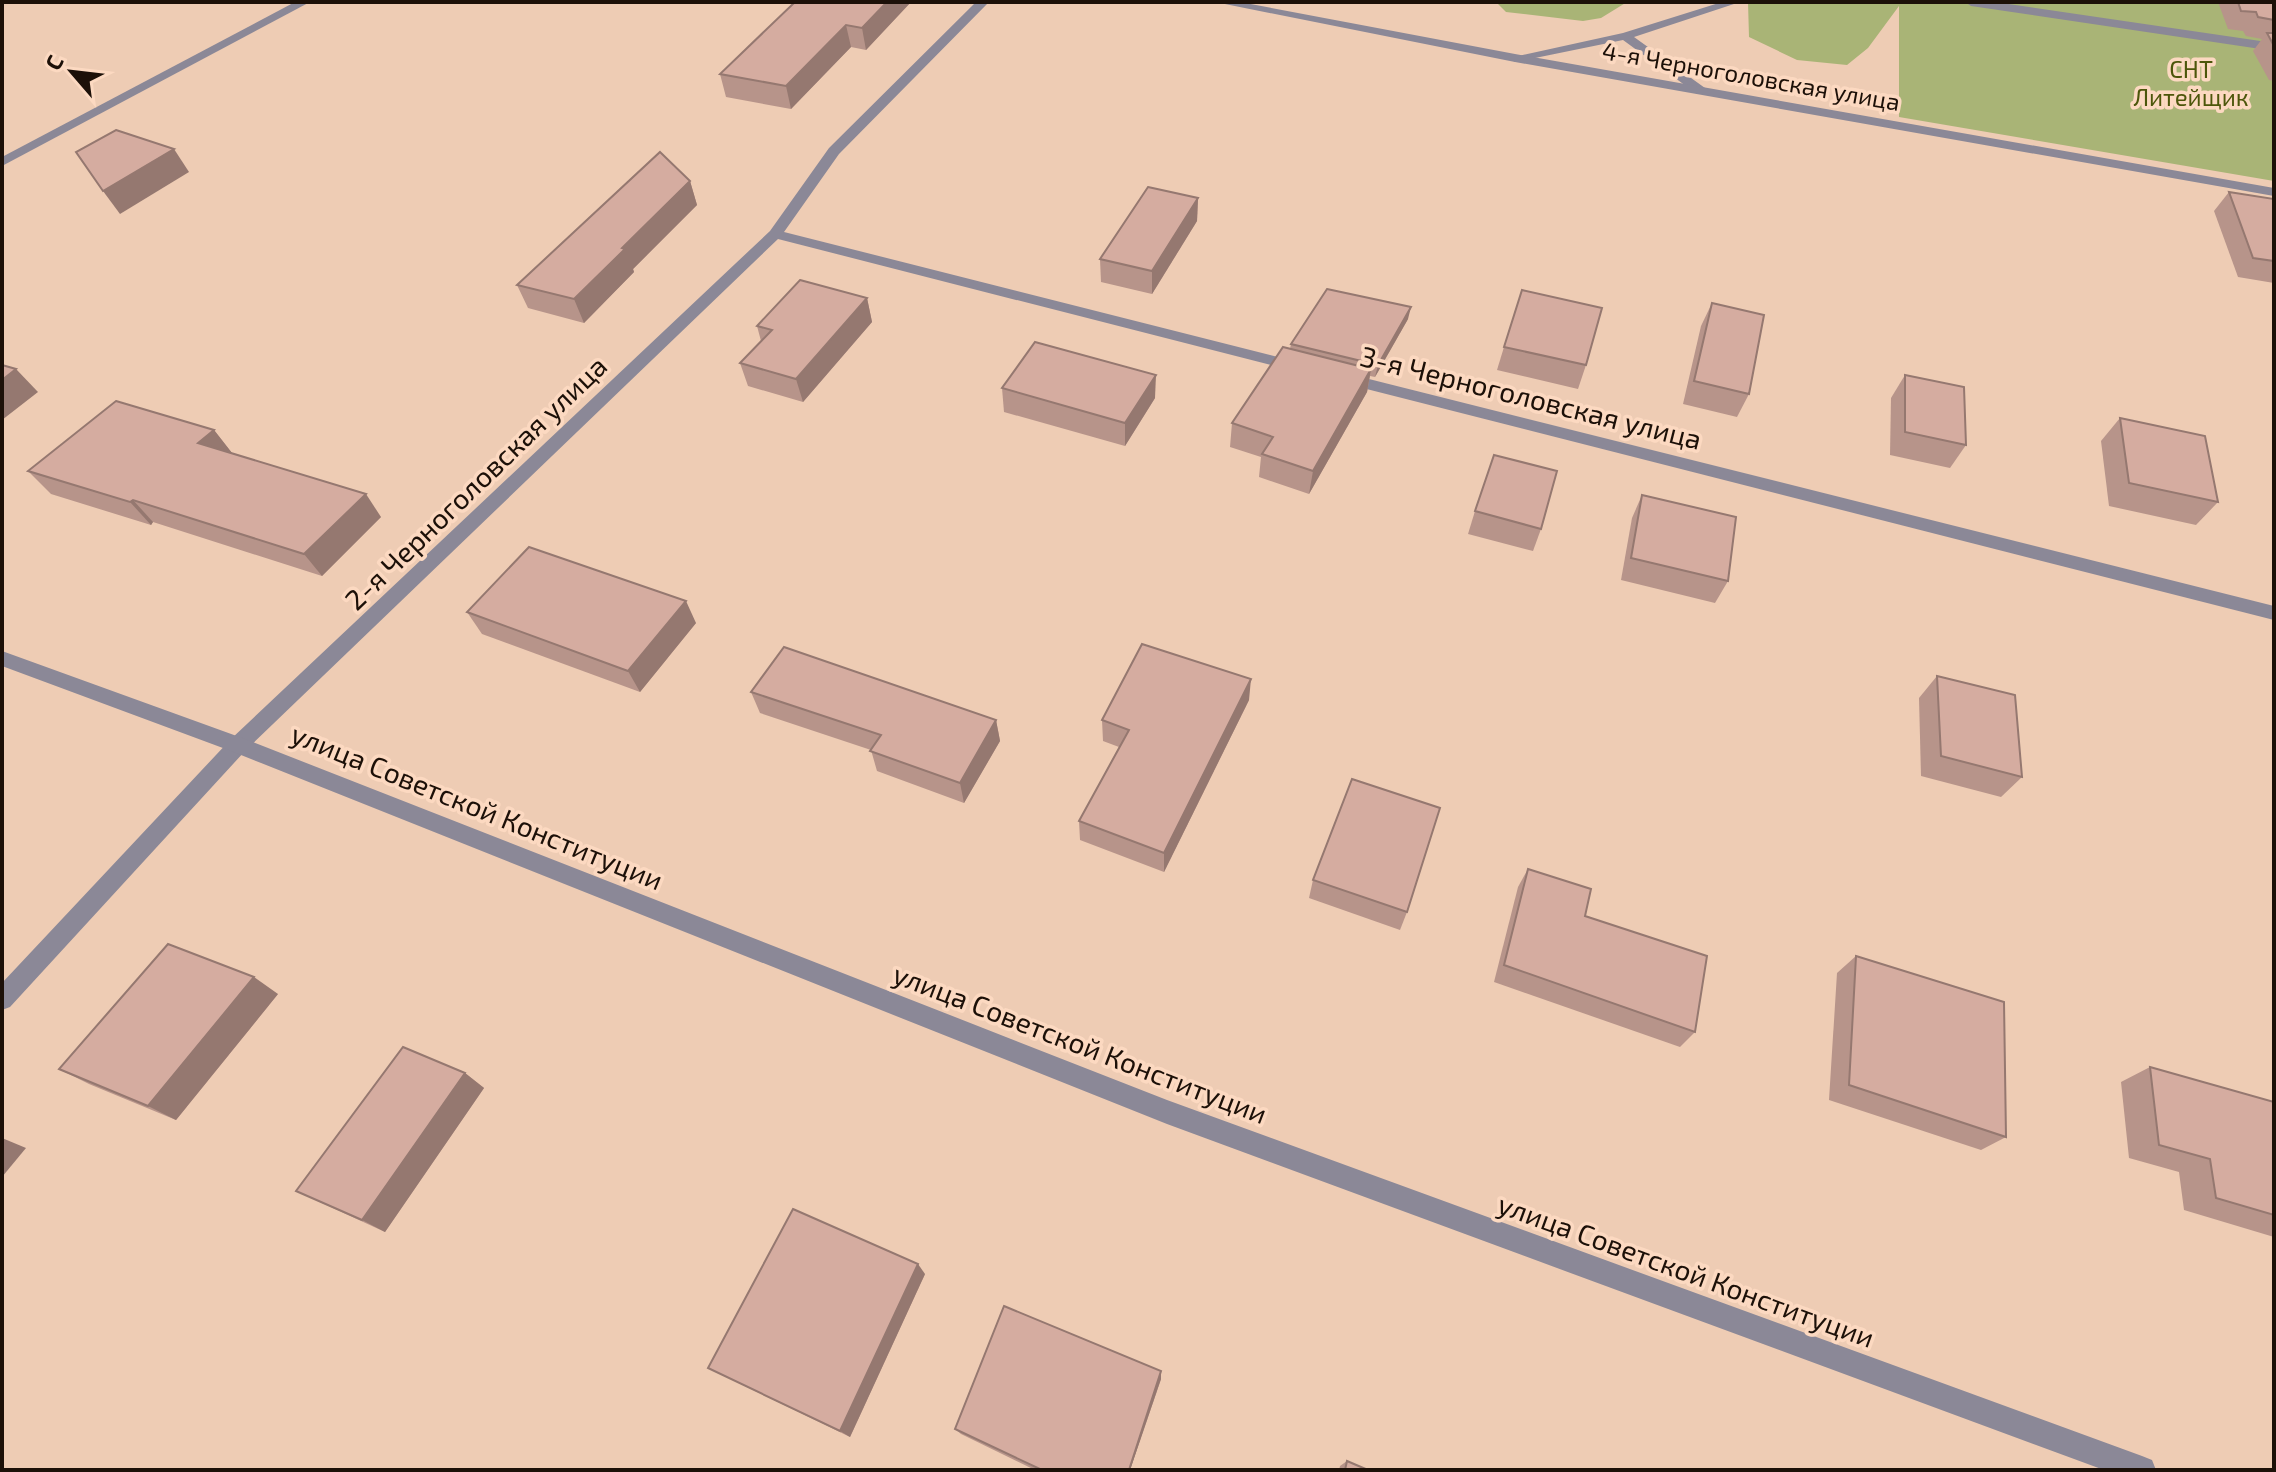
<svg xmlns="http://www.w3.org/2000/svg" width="2276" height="1472" viewBox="0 0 2276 1472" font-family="'Exo 2',sans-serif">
<rect width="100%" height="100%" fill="#eeccb4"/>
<g fill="#a9b476">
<polygon points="1496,2 1627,2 1601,18 1583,21 1506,12"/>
<polygon points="1748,2 2274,2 2274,181 1899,117 1899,6 1868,48 1847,65 1797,60 1749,37"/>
</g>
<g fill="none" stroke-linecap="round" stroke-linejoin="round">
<polygon fill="#8b8897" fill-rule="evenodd" points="1722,2 1740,2 1634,37 1705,88 1705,94 1697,94 1623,40 1515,62 1509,58 1623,33"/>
<g fill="#8b8897" fill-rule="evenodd">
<polygon points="295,2 310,2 2,166 2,157"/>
<polygon points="976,2 989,2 839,154 784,232 1298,362 1304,363 1304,371 1298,372 778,239 245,751 10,1007 2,1010 2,983 231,739 770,231 829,148"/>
<polygon points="1215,2 1240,2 1515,54 2274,188 2274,196 1515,62"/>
<polygon points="1965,2 1995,2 2274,43 2274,51 1971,6"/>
<polygon points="1345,373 2274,606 2274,620 1339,382 1337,378"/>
</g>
<polygon fill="#8b8897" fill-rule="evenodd" points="2,651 245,739 1167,1100 2142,1456 2152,1460 2156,1470 2104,1470 1167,1124 231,751 2,666"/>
</g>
<g fill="#b7948a">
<polygon points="795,2 911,2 866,50 851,47 791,109 726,97 720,74"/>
<polygon points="2218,2 2274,2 2274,81 2269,80 2253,51 2262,39 2246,36 2243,31 2228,29"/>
<polygon points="690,181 697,205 633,269 634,272 584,323 528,308 517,285"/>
<polygon points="2229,192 2274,199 2274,283 2238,277 2214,211"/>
<polygon points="1198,198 1197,221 1152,294 1101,282 1100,259"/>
<polygon points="867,298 872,322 803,402 748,386 740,363 761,341 757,326"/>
<polygon points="1712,303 1749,394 1737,417 1683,404 1701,326"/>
<polygon points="1408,319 1375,377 1370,376 1367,392 1309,494 1259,477 1261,457 1230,447 1232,423 1290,349 1291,344"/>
<polygon points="1504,347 1586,365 1578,389 1497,370"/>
<polygon points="1905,375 1966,445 1950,468 1890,455 1891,398"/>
<polygon points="1002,388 1155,398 1125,446 1004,412"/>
<polygon points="2120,418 2218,502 2196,525 2109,506 2101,441"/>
<polygon points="214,430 232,453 231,454 381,517 322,576 153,522 151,525 51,494 28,471"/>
<polygon points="1642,495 1728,581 1715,603 1621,580 1632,518"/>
<polygon points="1475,511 1541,529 1533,551 1468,534"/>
<polygon points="467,612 696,623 640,692 482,634"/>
<polygon points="1937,676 2022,777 2001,797 1921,776 1919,698"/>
<polygon points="751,692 996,720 1000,741 964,803 877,771 871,750 760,713"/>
<polygon points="1249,700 1164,872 1080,840 1079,821 1119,747 1103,741 1102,720"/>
<polygon points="1528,869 1585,916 1695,1032 1680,1047 1494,982 1518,887"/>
<polygon points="1313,880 1407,912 1400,930 1309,898"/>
<polygon points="1856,956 2006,1137 1981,1150 1829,1100 1837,973"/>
<polygon points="278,994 176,1120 89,1084 59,1069"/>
<polygon points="2150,1067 2274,1102 2274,1237 2184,1210 2179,1172 2129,1158 2121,1082"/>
<polygon points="465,1073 484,1088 385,1232 296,1191"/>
<polygon points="925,1274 850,1437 708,1368"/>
<polygon points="1161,1371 1161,1379 1130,1470 1035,1470 961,1434 955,1429"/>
<polygon points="1347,1461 1368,1470 1339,1470 1340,1466"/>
</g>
<g fill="#957870">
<polygon points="887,2 911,2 866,50 862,28"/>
<polygon points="846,25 851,47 791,109 786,86"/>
<polygon points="174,149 189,172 120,214 103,191"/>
<polygon points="690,181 697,205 633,269 634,272 584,323 574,299 622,248"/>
<polygon points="1198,198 1197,221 1152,294 1152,271"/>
<polygon points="867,298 872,322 803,402 796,379"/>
<polygon points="1411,307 1408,319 1375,377 1378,365"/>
<polygon points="16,369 38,392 2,420 2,380"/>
<polygon points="1371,369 1367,392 1309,494 1313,471"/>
<polygon points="1156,375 1155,398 1125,446 1125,423"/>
<polygon points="214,430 232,453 216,466 198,443"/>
<polygon points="366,494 381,517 322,576 304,554"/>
<polygon points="133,500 153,522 151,525 130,502"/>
<polygon points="686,601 696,623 640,692 628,671"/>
<polygon points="1251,679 1249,700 1164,872 1164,853"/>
<polygon points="996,720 1000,741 964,803 960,783"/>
<polygon points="254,977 278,994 176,1120 148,1106"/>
<polygon points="465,1073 484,1088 385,1232 362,1220"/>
<polygon points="2,1138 26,1148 2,1177"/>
<polygon points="918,1264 925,1274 850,1437 840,1431"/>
<polygon points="1161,1371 1161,1379 1130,1470 1129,1470"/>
</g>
<g fill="#d5aca0" stroke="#957870" stroke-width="2">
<polygon points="795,2 887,2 862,28 846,25 786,86 720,74"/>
<polygon points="2238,2 2274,2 2274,20 2258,17 2256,12 2241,11"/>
<polygon points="2267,33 2274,33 2274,46"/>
<polygon points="116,130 174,149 103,191 76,152"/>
<polygon points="660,152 690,181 622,248 625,249 574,299 517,285"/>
<polygon points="1148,187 1198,198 1152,271 1100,259"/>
<polygon points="2229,192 2274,199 2274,261 2253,258"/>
<polygon points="800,280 867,298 796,379 740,363 772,330 757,326"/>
<polygon points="1327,289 1411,307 1378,365 1291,344"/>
<polygon points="1522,290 1602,308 1586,365 1504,347"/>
<polygon points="1712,303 1764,315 1749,394 1694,381"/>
<polygon points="1035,342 1156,375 1125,423 1002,388"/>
<polygon points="1283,347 1371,369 1313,471 1262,454 1273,437 1232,423"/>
<polygon points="2,365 16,369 2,380"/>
<polygon points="1905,375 1964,387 1966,445 1905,432"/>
<polygon points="116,401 214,430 198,443 366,494 304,554 133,500 130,502 28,471"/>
<polygon points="2120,418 2205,436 2218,502 2129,483"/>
<polygon points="1494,455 1557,471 1541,529 1475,511"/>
<polygon points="1642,495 1736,517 1728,581 1631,558"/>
<polygon points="529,547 686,601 628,671 467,612"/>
<polygon points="1142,644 1251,679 1164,853 1079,821 1129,730 1102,720"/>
<polygon points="784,647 996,720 960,783 870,751 881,735 751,692"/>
<polygon points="1937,676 2015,695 2022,777 1941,756"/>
<polygon points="1352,779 1440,808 1407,912 1313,880"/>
<polygon points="1528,869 1591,889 1585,916 1707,956 1695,1032 1504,965"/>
<polygon points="168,944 254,977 148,1106 59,1069"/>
<polygon points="1856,956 2004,1002 2006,1137 1849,1085"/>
<polygon points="403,1047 465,1073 362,1220 296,1191"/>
<polygon points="2150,1067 2274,1102 2274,1215 2216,1198 2210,1159 2159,1145"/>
<polygon points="793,1209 918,1264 840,1431 708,1368"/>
<polygon points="1004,1306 1161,1371 1129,1470 1042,1470 955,1429"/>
<polygon points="1347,1461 1368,1470 1345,1470"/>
</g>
<g text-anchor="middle" stroke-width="7" stroke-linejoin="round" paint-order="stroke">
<g font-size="24" fill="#4c560a" stroke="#fcd9c1">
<text x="2191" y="78">СНТ<tspan x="2191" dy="28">Литейщик</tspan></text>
</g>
<g font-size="24" fill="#1c1008" stroke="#fcd9c1">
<text transform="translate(1751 77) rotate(10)" y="8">4-я Черноголовская улица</text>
</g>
<g font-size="28" fill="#1c1008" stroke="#fcd9c1">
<text transform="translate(1531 398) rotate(14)" y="10">3-я Черноголовская улица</text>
<text transform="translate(476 483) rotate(-44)" y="10">2-я Черноголовская улица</text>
<text transform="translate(477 807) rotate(22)" y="10">улица Советской Конституции</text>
<text transform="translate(1080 1044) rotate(21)" y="10">улица Советской Конституции</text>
<text transform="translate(1686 1271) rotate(20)" y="10">улица Советской Конституции</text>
</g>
</g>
<rect width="2276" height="1472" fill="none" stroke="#1c1008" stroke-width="8"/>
<g transform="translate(72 72) rotate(298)" stroke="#fcd9c1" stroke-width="6" paint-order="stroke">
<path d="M0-6L14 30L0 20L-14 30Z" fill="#1c1008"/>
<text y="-12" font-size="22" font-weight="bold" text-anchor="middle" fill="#1c1008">С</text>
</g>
</svg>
